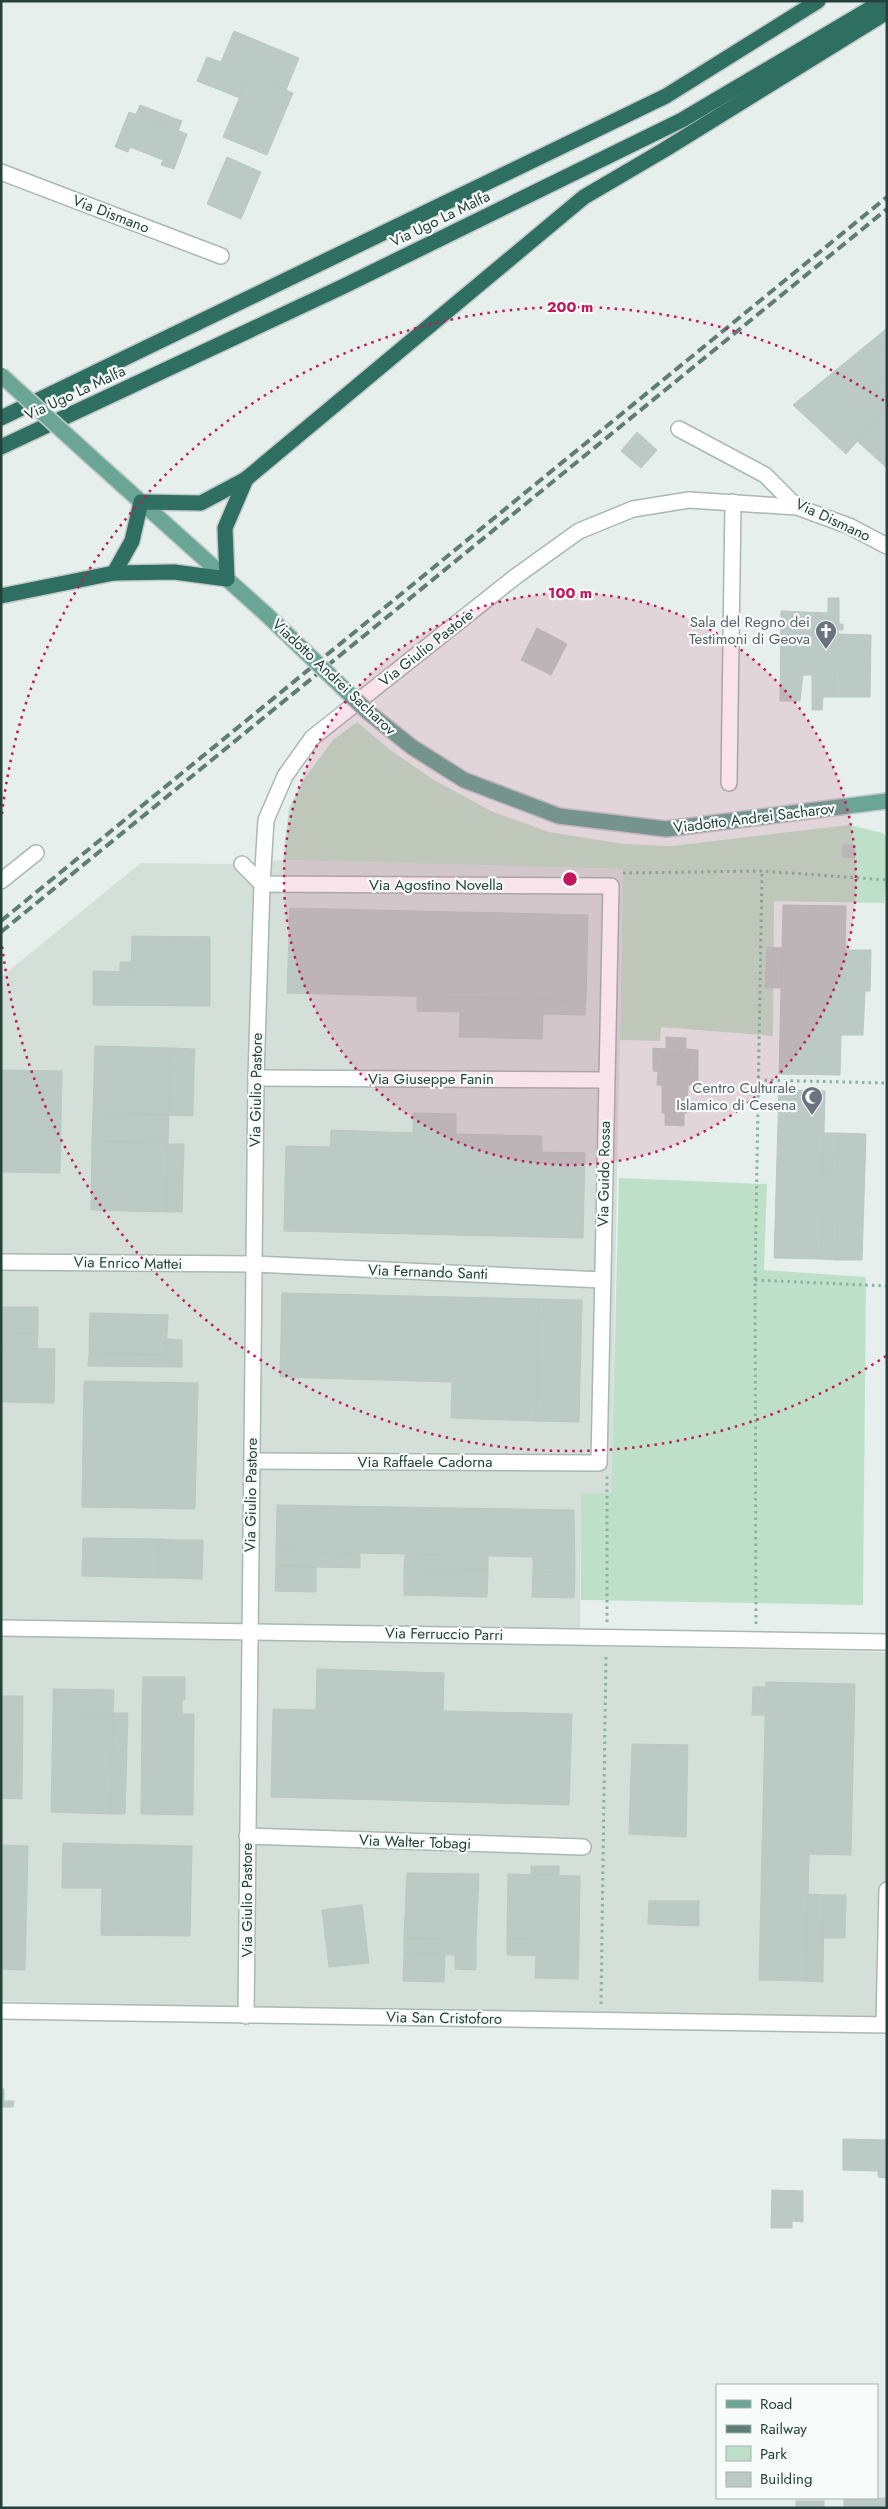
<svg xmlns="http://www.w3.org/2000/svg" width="888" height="2509" viewBox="0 0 888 2509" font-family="Jost,sans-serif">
<rect width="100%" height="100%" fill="#e6efeb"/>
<polygon fill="#d4dfda" points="283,860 623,869 611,1494 581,1494 580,1646 887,1652 887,2021 1,2001 1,977 141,863 242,864"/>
<g fill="#bfe0c8">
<polygon points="357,722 389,749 434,780 493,812 549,832 624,844 672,846 849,825 883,833 887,837 887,875 884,903 774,901 773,1036 661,1027 660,1041 620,1040 623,869 283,860 289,808 304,779 333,740"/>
<polygon points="619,1178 767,1184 764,1270 866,1277 863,1605 581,1600 581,1494 611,1493"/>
</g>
<g fill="#bbcac4" stroke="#b8c9c2">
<polygon points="234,31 299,58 286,90 249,75 240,98 197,81 207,57 221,62"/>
<polygon points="249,75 293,93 267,155 223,137"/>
<polygon points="140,105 182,121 178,131 136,115"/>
<polygon points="129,112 187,134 174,169 161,165 163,160 130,147 128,152 115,147"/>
<polygon points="227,157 261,172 241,219 207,204"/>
<polygon points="887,328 887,350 874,339"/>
<polygon points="874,339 887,350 887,376 871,394 887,408 846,454 793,405"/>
<polygon points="887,376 887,408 871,394"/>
<polygon points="887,408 887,468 857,441"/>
<polygon points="637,432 657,450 641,468 621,451"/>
<polygon points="828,598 839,598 839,624 843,624 843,630 838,630 838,634 871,635 870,697 834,697 835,665 815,665 815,675 803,675 800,701 780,701 781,611 828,613"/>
<polygon points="537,628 567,644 551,675 521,660"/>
<polygon points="815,665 835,665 834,697 823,697 822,710 812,710 812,676 815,675"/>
<polygon points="843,845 855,845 855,858 842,857"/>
<polygon points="783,905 846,906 845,950 871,950 870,991 865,991 863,1035 841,1035 840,1075 779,1074"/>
<polygon points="290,908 588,915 586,1001 287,993"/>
<polygon points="132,936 210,937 210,1006 93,1005 93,971 131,972"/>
<polygon points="767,947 782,948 781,988 765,988"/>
<polygon points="120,962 131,962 131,972 120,971"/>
<polygon points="417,996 586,1001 585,1015 543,1014 542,1039 459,1037 460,1012 417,1011"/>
<polygon points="666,1037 686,1038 686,1049 698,1050 698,1073 688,1073 689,1055 664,1054 663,1072 653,1071 653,1048 666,1049"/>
<polygon points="95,1046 171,1048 169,1115 93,1112"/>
<polygon points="171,1048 195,1049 194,1065 170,1065"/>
<polygon points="664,1054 689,1055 688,1073 698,1073 698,1085 688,1085 687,1113 662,1113 662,1085 657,1085 658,1071 663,1072"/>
<polygon points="170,1065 194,1065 193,1116 169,1115"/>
<polygon points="1,1070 62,1071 60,1173 1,1172"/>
<polygon points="779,1090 825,1091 823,1175 837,1176 838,1133 866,1134 862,1260 836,1260 837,1217 822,1217 821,1259 774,1258"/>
<polygon points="93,1112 169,1115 168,1144 92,1141"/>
<polygon points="413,1113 456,1114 456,1134 542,1136 542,1152 585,1153 583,1238 284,1231 286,1146 330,1147 331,1130 413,1133"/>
<polygon points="665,1113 684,1113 684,1126 665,1125"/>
<polygon points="824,1133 838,1133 837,1176 823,1175"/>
<polygon points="92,1141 168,1144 167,1212 91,1210"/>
<polygon points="168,1144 184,1144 182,1212 167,1212"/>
<polygon points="822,1217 837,1217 836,1260 821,1259"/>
<polygon points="282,1293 539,1299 536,1421 451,1418 452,1382 280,1377"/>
<polygon points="539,1299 582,1300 579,1422 536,1421"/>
<polygon points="1,1307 38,1307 38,1334 1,1333"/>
<polygon points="90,1313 168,1315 166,1355 89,1353"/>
<polygon points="1,1333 38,1334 37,1348 1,1348"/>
<polygon points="167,1339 182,1340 182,1367 88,1366 89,1353 166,1355"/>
<polygon points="1,1348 55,1349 54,1403 1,1402"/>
<polygon points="84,1381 198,1383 195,1509 82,1507"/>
<polygon points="277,1505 574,1510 575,1573 533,1572 533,1557 276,1551"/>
<polygon points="83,1538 159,1539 158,1578 82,1576"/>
<polygon points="159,1539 176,1540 176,1578 158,1578"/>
<polygon points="176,1540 203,1540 202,1579 176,1578"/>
<polygon points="276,1551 360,1554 360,1568 276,1566"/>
<polygon points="405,1555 488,1556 488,1570 404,1568"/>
<polygon points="276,1566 316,1567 316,1592 275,1591"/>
<polygon points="404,1568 488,1570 487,1597 404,1595"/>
<polygon points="533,1572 575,1573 574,1598 532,1597"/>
<polygon points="317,1669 444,1673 443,1711 572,1714 569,1805 271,1797 273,1709 316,1710"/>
<polygon points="143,1677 185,1677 185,1700 182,1700 182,1714 142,1714"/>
<polygon points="766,1682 855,1684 851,1855 809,1854 806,1981 759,1980"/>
<polygon points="753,1687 766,1687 766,1715 752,1715"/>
<polygon points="53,1689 114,1690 113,1713 53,1712"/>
<polygon points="1,1696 23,1696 22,1799 1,1798"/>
<polygon points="53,1712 113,1713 111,1814 51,1812"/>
<polygon points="113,1713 128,1713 125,1814 111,1814"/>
<polygon points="142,1714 194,1714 193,1815 141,1814"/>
<polygon points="632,1744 688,1745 686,1837 629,1834"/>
<polygon points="63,1843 192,1846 190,1936 101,1935 102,1888 62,1888"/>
<polygon points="1,1845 28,1846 25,1970 1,1969"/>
<rect x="531" y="1866" width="28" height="9"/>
<polygon points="407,1873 479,1874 476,1940 404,1938"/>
<polygon points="508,1874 580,1876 579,1940 507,1939"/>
<polygon points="808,1894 824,1895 823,1982 806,1981"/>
<polygon points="824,1895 846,1895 845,1938 823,1938"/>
<polygon points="649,1901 699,1901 699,1926 648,1924"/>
<polygon points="362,1905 369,1963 329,1967 322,1910"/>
<polygon points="404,1938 476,1940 476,1970 455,1969 455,1955 404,1953"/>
<polygon points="507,1939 579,1940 579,1956 507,1955"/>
<polygon points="404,1953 445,1954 444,1982 403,1981"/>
<polygon points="536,1956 579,1956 578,1979 535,1978"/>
<polygon points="1,2089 4,2089 4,2101 14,2101 13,2107 1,2107"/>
<polygon points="843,2139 887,2140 887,2178 878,2177 878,2171 843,2170"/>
<polygon points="772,2190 803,2191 803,2222 792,2221 792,2228 771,2228"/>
<rect x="844" y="2498" width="43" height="10"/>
<rect x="796" y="2501" width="28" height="7"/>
</g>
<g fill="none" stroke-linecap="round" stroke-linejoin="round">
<g stroke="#a8b8b2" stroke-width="18">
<g id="minor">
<polyline points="1,172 221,256"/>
<polyline points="679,429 765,475 797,507 849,526 887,546"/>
<polyline points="729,783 733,502"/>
<polyline points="242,864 262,884 611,886 599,1463 252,1461"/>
<polyline points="1,881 36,853"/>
<polyline points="256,1078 606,1080"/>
<polyline points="1,1262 254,1264 602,1280"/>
<polyline points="1,1628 887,1642"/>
<polyline points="247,1836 583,1847"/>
<polyline points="1,2011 887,2025"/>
<polyline points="246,2016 256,1078 262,884 266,820 285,776 312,738 515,577 579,531 633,509 689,500 797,507"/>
<polyline points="884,2024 887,1890"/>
</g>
</g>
<g stroke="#c2cac8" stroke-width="18">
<g id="major">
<polyline points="91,457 267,615"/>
<polyline points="412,747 464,780 559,816 666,829 887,801"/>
</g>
</g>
<g stroke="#c2cac8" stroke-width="18">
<g id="highway">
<polyline points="1,418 666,96 818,1"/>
<polyline points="1,447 342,287 682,120 883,1"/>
<polyline points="114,573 132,541 141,502 201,503 246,479 584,197 664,150 887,12"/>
<polyline points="1,596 114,573 174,572 227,579 225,528 246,479"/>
</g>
</g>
<g stroke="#86b3a5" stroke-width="3" stroke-dasharray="2.5 4" stroke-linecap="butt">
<polyline points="623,873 762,871 887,880"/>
<polyline points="758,1080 887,1083"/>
<polyline points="755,1280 887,1286"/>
<polyline points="607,1622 607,1476"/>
<polyline points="756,1624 755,1280 762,871"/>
<polyline points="601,2004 606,1653"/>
</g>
<use href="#minor" stroke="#fff" stroke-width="15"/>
<use href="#major" stroke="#6aa596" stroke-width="15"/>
<use href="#highway" stroke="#2f6f62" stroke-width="15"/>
<g stroke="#5f7d75" stroke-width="4" stroke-dasharray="10 5" stroke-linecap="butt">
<polyline points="1,921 887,197"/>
<polyline points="1,932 887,209"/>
</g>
<g stroke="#c2cac8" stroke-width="18" stroke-linecap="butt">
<g id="major-bridge">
<polyline points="1,375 91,457"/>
<polyline points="267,615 368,712 412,747"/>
</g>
</g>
<use href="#major-bridge" stroke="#6aa596" stroke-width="15"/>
</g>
<circle cx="570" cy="879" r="286" fill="#c2185b" fill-opacity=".12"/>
<g fill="none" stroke="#c2185b" stroke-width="2.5" stroke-dasharray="2.5 5">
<circle cx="570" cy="879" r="286"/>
<path d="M886 1356A572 572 0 0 1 2 944M2 814A572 572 0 0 1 886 402"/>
</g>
<defs>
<g id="church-pin" transform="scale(1.125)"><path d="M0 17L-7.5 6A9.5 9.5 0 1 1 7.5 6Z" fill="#6b7280" stroke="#f7fbf9"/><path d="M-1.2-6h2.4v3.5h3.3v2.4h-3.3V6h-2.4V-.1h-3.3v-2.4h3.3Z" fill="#fff"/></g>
<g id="mosque-pin" transform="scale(1.125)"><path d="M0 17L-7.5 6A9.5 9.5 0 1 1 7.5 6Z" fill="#6b7280" stroke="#f7fbf9"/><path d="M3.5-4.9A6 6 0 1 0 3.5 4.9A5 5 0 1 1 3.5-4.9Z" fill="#fff"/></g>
</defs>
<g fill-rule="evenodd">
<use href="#church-pin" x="826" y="631"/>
<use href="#mosque-pin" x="812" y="1097"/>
</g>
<g text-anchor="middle" stroke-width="4.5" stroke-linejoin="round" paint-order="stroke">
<g font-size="15" fill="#24423a" stroke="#f7fbf9">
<text transform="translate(111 214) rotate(21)" y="5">Via Dismano</text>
<text transform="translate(440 219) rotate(-26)" y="5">Via Ugo La Malfa</text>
<text transform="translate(75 393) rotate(-25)" y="5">Via Ugo La Malfa</text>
<text transform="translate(833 520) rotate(25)" y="5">Via Dismano</text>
<text transform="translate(426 648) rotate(-38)" y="5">Via Giulio Pastore</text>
<text transform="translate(334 677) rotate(43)" y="5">Viadotto Andrei Sacharov</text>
<text transform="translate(754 818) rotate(-7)" y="5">Viadotto Andrei Sacharov</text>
<text x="436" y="890">Via Agostino Novella</text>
<text x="431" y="1084">Via Giuseppe Fanin</text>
<text transform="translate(256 1090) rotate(-89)" y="5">Via Giulio Pastore</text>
<text transform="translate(604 1174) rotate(-89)" y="5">Via Guido Rossa</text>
<text transform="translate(128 1263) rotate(1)" y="5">Via Enrico Mattei</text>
<text transform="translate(428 1272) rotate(2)" y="5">Via Fernando Santi</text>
<text x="425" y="1467">Via Raffaele Cadorna</text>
<text transform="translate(251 1495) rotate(-89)" y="5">Via Giulio Pastore</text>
<text transform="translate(444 1634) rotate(1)" y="5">Via Ferruccio Parri</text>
<text transform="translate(415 1842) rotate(2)" y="5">Via Walter Tobagi</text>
<text transform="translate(247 1900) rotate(-90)" y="5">Via Giulio Pastore</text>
<text transform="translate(444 2018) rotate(1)" y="5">Via San Cristoforo</text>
</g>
<g font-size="15" fill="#5b616d" stroke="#f7fbf9" text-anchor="end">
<text x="810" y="627">Sala del Regno dei<tspan x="810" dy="17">Testimoni di Geova</tspan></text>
<text x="796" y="1093">Centro Culturale<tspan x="796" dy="17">Islamico di Cesena</tspan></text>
</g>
</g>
<circle cx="570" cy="879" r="8" fill="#c2185b" stroke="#f7fbf9" stroke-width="2.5"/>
<g font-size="15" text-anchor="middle" font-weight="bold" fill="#c2185b" stroke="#f7fbf9" stroke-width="4.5" stroke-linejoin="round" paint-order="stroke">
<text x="570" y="312">200 m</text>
<text x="570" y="598">100 m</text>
</g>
<rect width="888" height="2509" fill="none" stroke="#24423a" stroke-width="5"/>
<rect x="716" y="2384" width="162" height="115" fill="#f7fbf9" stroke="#a3b1ad"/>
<rect x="726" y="2400" width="25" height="8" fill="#6aa596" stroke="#a3b1ad"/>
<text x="760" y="2409" font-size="15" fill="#24423a">Road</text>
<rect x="726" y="2425" width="25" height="8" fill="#5f7d75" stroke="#a3b1ad"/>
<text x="760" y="2434" font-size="15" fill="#24423a">Railway</text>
<rect x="726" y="2446" width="25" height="15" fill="#bfe0c8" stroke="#a3b1ad"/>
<text x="760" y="2459" font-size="15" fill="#24423a">Park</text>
<rect x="726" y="2472" width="25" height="15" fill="#bbcac4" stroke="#a3b1ad"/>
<text x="760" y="2484" font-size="15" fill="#24423a">Building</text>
</svg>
